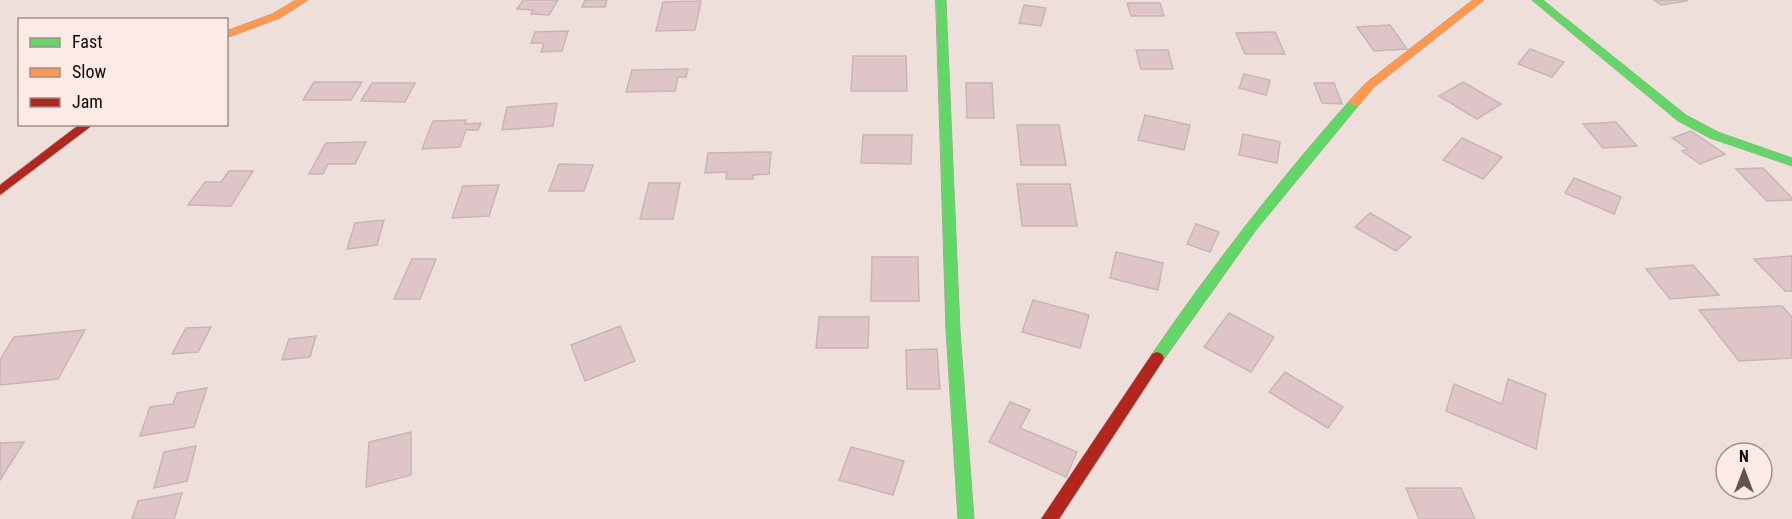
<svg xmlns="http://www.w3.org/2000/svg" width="1792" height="519" viewBox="0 0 1792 519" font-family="'Roboto Condensed',sans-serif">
<rect width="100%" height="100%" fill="#efdfda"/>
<g fill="#dfc5c7" stroke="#c4b7b6" stroke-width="1.5">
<polygon points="523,0 558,0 549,15 531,14 533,10 517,9"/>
<polygon points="585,0 607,0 605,7 582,7"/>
<polygon points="1654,0 1686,0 1687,1 1661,5"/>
<polygon points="701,1 695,30 656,31 663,2"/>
<polygon points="1127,3 1160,3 1164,16 1131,16"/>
<polygon points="1024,5 1046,8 1041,26 1019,23"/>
<polygon points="1390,25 1407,49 1374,51 1357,27"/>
<polygon points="568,31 562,51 541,52 544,43 531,43 535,32"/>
<polygon points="1275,32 1285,54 1245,54 1236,33"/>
<polygon points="1530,49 1564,62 1552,77 1518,64"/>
<polygon points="1136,50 1168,50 1173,69 1141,69"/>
<polygon points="853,56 906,56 907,91 851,91"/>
<polygon points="688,69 686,77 678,77 675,91 626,92 632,70"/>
<polygon points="1244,74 1270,80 1266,95 1239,88"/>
<polygon points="314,82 362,82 351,100 303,100"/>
<polygon points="1463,82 1501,104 1477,119 1439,96"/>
<polygon points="372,83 415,83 405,102 361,101"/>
<polygon points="966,83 992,83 994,118 967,118"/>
<polygon points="1314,83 1334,83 1342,104 1322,103"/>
<polygon points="557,103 553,126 502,130 507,107"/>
<polygon points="1145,115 1190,125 1184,150 1138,140"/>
<polygon points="466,120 465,124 481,123 478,130 466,130 460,147 422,149 433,121"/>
<polygon points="1616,122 1637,146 1603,148 1583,124"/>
<polygon points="1017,125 1059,125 1066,165 1021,165"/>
<polygon points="1691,131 1725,154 1700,164 1682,151 1688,149 1672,138"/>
<polygon points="1243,134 1280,142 1277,163 1239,155"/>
<polygon points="863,135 912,135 911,164 861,163"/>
<polygon points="1462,138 1502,157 1483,179 1443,160"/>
<polygon points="366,142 355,164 328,164 323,174 309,174 326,143"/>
<polygon points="771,152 769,174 753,175 753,179 726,179 727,172 705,173 708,153"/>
<polygon points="559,164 593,165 584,191 549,191"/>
<polygon points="1763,168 1792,198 1792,200 1767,201 1736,169"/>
<polygon points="229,171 253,171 231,206 188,205 205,182 221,182"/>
<polygon points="1574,178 1621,197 1614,214 1565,193"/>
<polygon points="649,183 680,183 673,219 640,219"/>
<polygon points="1017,184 1070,184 1077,226 1022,226"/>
<polygon points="499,185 489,216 452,218 463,186"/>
<polygon points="1370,213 1411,237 1396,251 1355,227"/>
<polygon points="384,220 377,245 347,249 355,223"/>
<polygon points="1196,224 1219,232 1210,252 1187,244"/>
<polygon points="1116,252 1163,263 1158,290 1110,278"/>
<polygon points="1792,256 1792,291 1785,291 1754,259"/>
<polygon points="872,257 918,257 919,301 871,301"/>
<polygon points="412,259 436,259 420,299 394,299"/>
<polygon points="1693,265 1719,295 1670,299 1646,269"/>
<polygon points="1033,300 1089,315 1080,348 1022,332"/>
<polygon points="1782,306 1792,317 1792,358 1739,361 1699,310"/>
<polygon points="1229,313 1274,337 1251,372 1204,347"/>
<polygon points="819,317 869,317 868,348 816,348"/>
<polygon points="620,326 635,361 585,381 571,345"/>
<polygon points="211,327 198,352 172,354 186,328"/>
<polygon points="85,330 58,379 0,385 0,360 14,337"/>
<polygon points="316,336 310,357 282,360 289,339"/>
<polygon points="937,349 940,389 907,389 906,350"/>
<polygon points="1285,372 1343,407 1328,428 1269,392"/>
<polygon points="1508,379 1546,394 1536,449 1446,411 1454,384 1502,404"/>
<polygon points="207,388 194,427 140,436 150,407 173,404 177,393"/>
<polygon points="1010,402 1030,410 1020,428 1077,452 1066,477 989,442"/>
<polygon points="411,432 411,475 366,487 369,442"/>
<polygon points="24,442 0,480 0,443"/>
<polygon points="196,446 187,481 154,488 164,452"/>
<polygon points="851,447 904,461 893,495 839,480"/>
<polygon points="1406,488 1461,488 1475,519 1419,519"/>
<polygon points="182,493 174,519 132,519 138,501"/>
</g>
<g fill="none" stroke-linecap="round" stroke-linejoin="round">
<g stroke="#ab9f9b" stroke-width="1">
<g id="fast">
<polygon points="936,0 946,0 960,330 974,519 958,519 946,330"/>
<polygon points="1532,0 1543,0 1686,115 1718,132 1792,158 1792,166 1710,138 1678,121"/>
<path d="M1355,98L1361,102L1359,105L1256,230L1162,362L1157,364L1152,362L1150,358L1152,354C1213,265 1279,180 1351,99Z"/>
</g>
</g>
<g stroke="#ab9f9b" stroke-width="1">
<g id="slow">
<polygon points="296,0 308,0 280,18 226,38 226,31 272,14"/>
<polygon points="1473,0 1484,0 1374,87 1359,105 1351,105 1349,102 1351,99 1366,83"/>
</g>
</g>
<g stroke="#ab9f9b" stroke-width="1">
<g id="jam">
<polygon points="80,124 94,124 0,195 0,185"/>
<polygon points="1157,352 1162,354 1164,358 1162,362 1059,519 1041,519 1152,354"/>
</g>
</g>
<use href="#fast" fill="#63d668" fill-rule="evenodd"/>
<use href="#slow" fill="#ff974d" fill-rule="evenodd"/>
<use href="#jam" fill="#b3261e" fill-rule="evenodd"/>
</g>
<rect x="18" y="18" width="210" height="108" fill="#fceae5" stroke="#9e908c" stroke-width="1.5"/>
<rect x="30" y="38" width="30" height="9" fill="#63d668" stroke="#9e908c" stroke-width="1.5"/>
<text x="72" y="48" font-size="18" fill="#120907">Fast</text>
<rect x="30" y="68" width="30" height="9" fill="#ff974d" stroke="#9e908c" stroke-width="1.5"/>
<text x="72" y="78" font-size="18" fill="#120907">Slow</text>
<rect x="30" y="98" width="30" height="9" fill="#b3261e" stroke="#9e908c" stroke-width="1.5"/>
<text x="72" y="108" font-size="18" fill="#120907">Jam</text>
<g transform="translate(1744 471)"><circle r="28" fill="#fceae5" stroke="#9e908c" stroke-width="1.5"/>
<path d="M0-4.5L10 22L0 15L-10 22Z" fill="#5f5451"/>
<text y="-9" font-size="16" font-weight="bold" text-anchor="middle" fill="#120907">N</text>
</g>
</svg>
